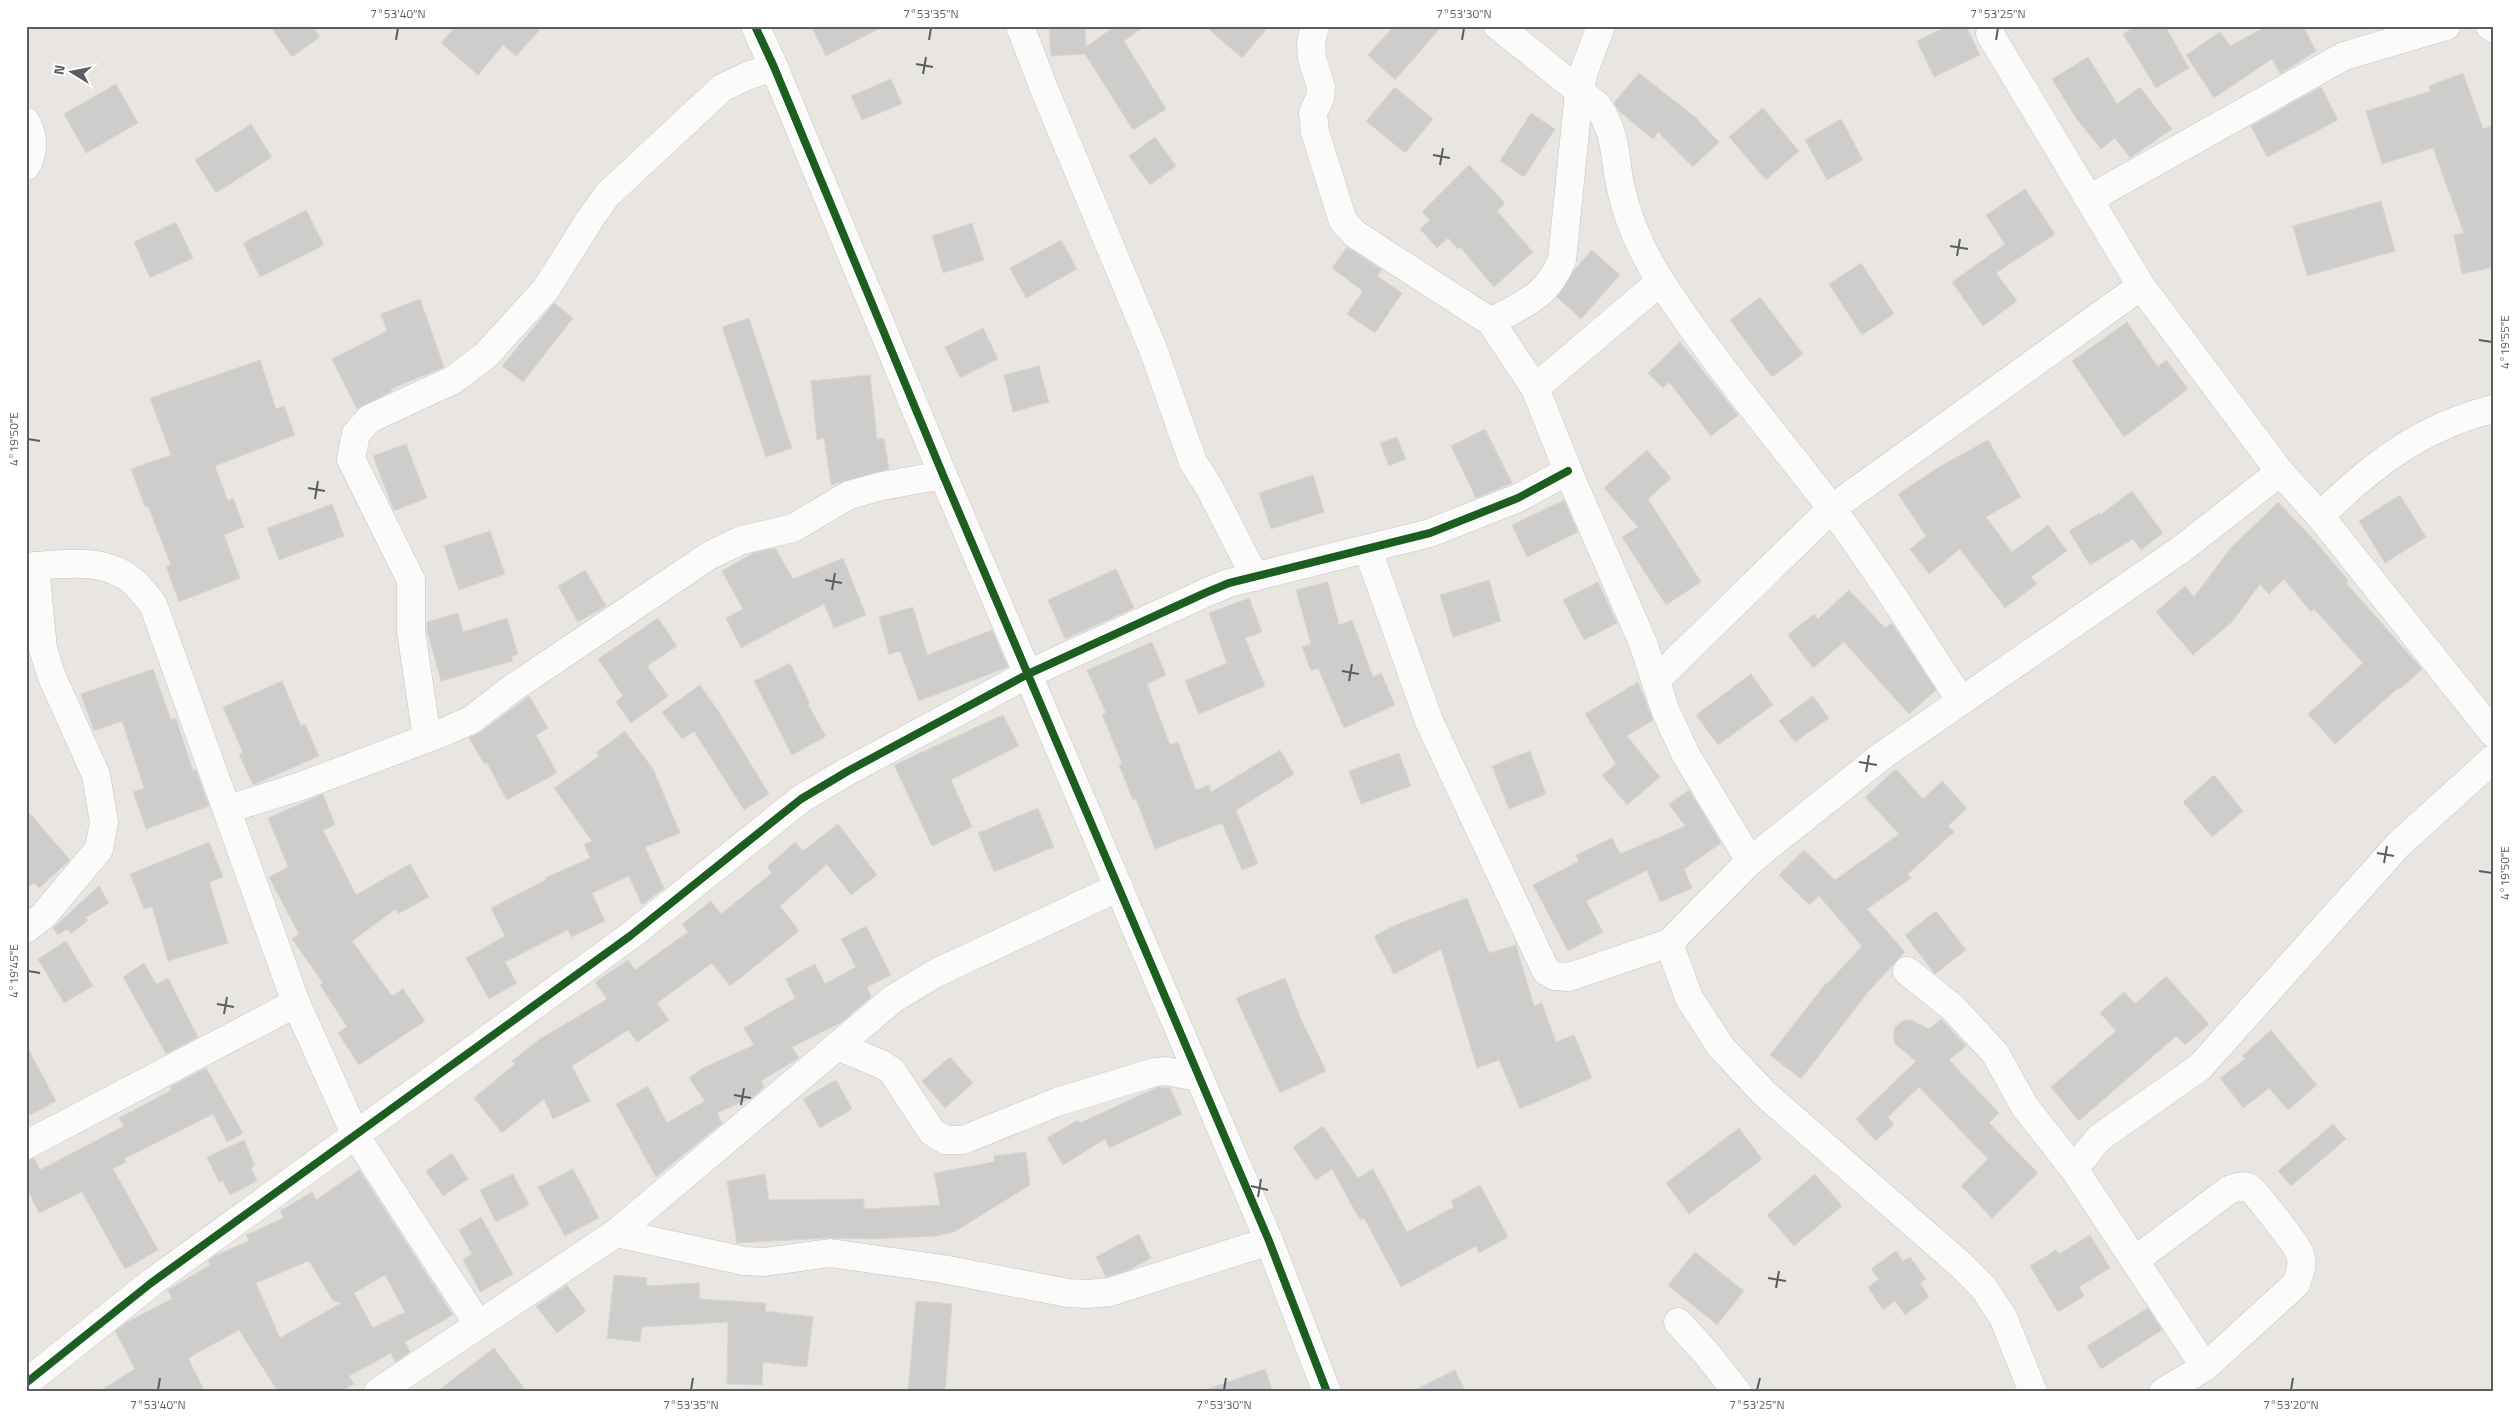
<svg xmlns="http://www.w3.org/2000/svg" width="2519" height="1418" viewBox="0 0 2519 1418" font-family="'Titillium Web',sans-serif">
<rect width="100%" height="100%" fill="#e9e6e2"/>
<g fill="#cfcdcb" stroke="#d8d6d2" fill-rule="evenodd">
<polygon points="270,26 312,26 320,37 292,57"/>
<polygon points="456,26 543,26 516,56 503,45 478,75 441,43"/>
<polygon points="811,26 884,26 826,56"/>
<polygon points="1049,26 1085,26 1086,47 1115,26 1145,26 1124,41 1166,109 1133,130 1085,54 1051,56"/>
<polygon points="1205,26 1269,26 1242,58"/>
<polygon points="1394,26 1442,26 1395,80 1368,55"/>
<polygon points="1947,26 1966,26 1980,55 1934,77 1917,41"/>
<polygon points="2136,26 2165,26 2189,68 2156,88 2123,34"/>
<polygon points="2267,26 2303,26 2316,51 2280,74 2272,59 2214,98 2186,55 2220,32 2230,46"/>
<polygon points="2088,57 2117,104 2140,87 2172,129 2130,158 2115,138 2101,149 2076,118 2052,79"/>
<polygon points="1639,73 1695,117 1719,142 1693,167 1658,132 1653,139 1619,111 1614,103"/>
<polygon points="2463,73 2483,129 2493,125 2493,267 2462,274 2454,235 2464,233 2433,148 2382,164 2366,111 2431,91 2429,86"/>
<polygon points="891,79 902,104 862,120 851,96"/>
<polygon points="116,84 138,123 86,153 64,114"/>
<polygon points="1395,87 1433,119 1405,153 1366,121"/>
<polygon points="2321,87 2338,120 2267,157 2251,126"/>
<polygon points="1763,108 1799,151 1766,180 1729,137"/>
<polygon points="1531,113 1555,129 1524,177 1500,161"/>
<polygon points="1841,119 1863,160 1827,180 1805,140"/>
<polygon points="251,124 272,157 216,193 195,160"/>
<polygon points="1155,137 1176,166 1150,185 1129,156"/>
<polygon points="1469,165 1505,203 1497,211 1533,252 1494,287 1460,247 1458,249 1448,238 1437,248 1420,229 1430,220 1422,212"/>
<polygon points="2025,189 2055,234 1996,273 2017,301 1983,326 1952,282 2005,244 1986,215"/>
<polygon points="2381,201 2395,251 2307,276 2293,226"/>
<polygon points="306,210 324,245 260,277 243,243"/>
<polygon points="176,222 193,258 150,278 134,242"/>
<polygon points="972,223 984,260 943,273 932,236"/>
<polygon points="1061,240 1077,269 1026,298 1010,268"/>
<polygon points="1347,247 1382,270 1377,276 1402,293 1375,333 1347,314 1363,291 1332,268"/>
<polygon points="1592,250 1620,275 1581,319 1557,297 1575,269"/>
<polygon points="1861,263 1894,314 1862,335 1829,284"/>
<polygon points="1760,297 1803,354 1772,377 1730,320"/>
<polygon points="420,299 444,367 391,389 392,391 357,409 332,359 387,331 381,314"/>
<polygon points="554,303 573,318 523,382 502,366"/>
<polygon points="749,318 792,448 766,457 722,327"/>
<polygon points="2127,322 2158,367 2166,360 2188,389 2124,437 2072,361"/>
<polygon points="983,328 998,359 960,378 945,347"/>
<polygon points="1680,342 1738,415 1711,436 1669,382 1663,388 1648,373"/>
<polygon points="260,360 276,409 284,406 295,435 215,466 228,501 233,498 244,527 224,535 240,578 179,602 166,566 171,565 148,506 145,507 131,469 171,455 150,398"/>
<polygon points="1039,366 1049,402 1013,412 1004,375"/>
<polygon points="870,375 877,439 884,438 889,469 831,485 824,438 817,440 811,381"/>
<polygon points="1485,429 1512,483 1476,498 1451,446"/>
<polygon points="1397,437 1406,459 1389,466 1380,443"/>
<polygon points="1988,440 2021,497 1986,517 2012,552 2048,525 2067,551 2031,577 2037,584 2005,608 1960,549 1929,574 1910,549 1926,536 1898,494 1939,467"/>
<polygon points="406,444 427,498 394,511 373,456"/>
<polygon points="1647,450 1671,478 1648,499 1701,582 1666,605 1622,537 1638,527 1604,488"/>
<polygon points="1313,475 1324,512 1271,529 1259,493"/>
<polygon points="2132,491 2163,533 2141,550 2133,539 2090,565 2069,531 2099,513 2100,515"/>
<polygon points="2400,495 2426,537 2385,563 2359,521"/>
<polygon points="1564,500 1578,532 1527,557 1512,525"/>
<polygon points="2278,502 2315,541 2348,580 2346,583 2422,669 2400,689 2398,688 2335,744 2308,714 2363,663 2314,609 2311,612 2284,579 2269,594 2260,584 2232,622 2193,655 2156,612 2185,586 2194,597 2230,549"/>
<polygon points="332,504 344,536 279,560 267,528"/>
<polygon points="490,531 505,574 459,590 444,546"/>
<polygon points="775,548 793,579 843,558 866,615 834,628 824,604 741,648 726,618 743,609 722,571 753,553"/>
<polygon points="1116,569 1134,608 1065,639 1048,600"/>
<polygon points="585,570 606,606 578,622 558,586"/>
<polygon points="1489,580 1501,621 1453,637 1440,595"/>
<polygon points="1328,582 1339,625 1352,620 1373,677 1381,673 1395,705 1344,728 1318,668 1311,671 1302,647 1311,644 1296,590"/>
<polygon points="1598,582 1617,623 1584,640 1563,600"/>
<polygon points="1849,590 1885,628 1891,623 1894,626 1936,690 1909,714 1844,642 1813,668 1788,635 1814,614 1818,619"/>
<polygon points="1249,598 1262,632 1245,638 1265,686 1199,714 1185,681 1227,663 1209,613"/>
<polygon points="913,607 927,655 992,630 1008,667 919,701 900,651 889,654 879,617"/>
<polygon points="458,613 463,632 507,618 518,654 511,657 513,661 441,681 427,630 427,622"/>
<polygon points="658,618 677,646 647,666 668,696 631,723 616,702 623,696 598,659"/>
<polygon points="1152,642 1166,675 1147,684 1170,745 1178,742 1196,790 1209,785 1211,792 1280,750 1294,774 1236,810 1258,864 1242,870 1222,823 1155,849 1136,799 1133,800 1119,765 1122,764 1102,714 1106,713 1087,670"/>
<polygon points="790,663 810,704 808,705 826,736 792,755 754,681"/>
<polygon points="153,669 171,720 176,718 193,771 196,770 209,806 146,829 133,792 144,788 122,721 94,731 81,694"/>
<polygon points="1751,674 1773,705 1718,745 1696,715"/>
<polygon points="282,681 301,726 305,724 319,756 253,785 239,754 243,753 223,707"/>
<polygon points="1638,682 1653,720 1627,736 1660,777 1627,805 1602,775 1616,764 1585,714"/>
<polygon points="700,685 719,712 769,794 744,810 694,731 682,739 662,712"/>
<polygon points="529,696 548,728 536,735 557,773 507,800 487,763 484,764 469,738 481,732"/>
<polygon points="1813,696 1829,718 1795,742 1779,721"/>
<polygon points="1003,715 1019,746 951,780 972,827 932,846 894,765"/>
<polygon points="625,731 653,769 680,833 645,847 664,888 642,905 629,876 592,893 605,921 571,937 568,930 505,962 517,983 489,999 466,958 505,936 491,908 546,880 545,878 590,858 584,844 592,841 554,788 599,756 596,753"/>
<polygon points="1530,751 1546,794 1509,809 1492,766"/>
<polygon points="1399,753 1411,786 1361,804 1349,771"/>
<polygon points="1896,769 1923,799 1942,781 1967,808 1948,826 1954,832 1908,874 1911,878 1867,909 1905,952 1868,992 1801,1079 1770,1055 1827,982 1828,983 1862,946 1819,896 1809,905 1779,875 1804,850 1835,880 1899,834 1865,797"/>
<polygon points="2214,775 2243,811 2212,837 2183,802"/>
<polygon points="1689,790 1721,843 1684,869 1692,888 1660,902 1647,870 1586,901 1603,932 1568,951 1533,885 1579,861 1576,855 1612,838 1620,854 1685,826 1669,804"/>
<polygon points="323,794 335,825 323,830 356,895 410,864 429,897 398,914 396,909 352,941 392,996 403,989 425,1021 359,1065 338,1033 347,1027 320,985 323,983 292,939 299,934 269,877 288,867 268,818"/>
<polygon points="1038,808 1054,847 994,872 978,833"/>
<polygon points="26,809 70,860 39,888 34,883 26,888"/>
<polygon points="838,824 877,875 851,895 827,864 780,906 799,931 730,986 712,963 657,1003 669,1020 637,1042 628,1030 572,1066 590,1101 553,1119 544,1099 502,1133 474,1098 515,1064 512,1061 540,1039 607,999 595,982 628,960 635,970 688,932 682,924 711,901 721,914 772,873 767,867 795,842 803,851"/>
<polygon points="209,842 223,877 209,882 228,943 168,961 152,906 144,909 130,874"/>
<polygon points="99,886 109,903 85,918 88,920 71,934 67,929 58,935 53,928"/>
<polygon points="1467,898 1489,953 1516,945 1534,1006 1542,1003 1556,1042 1574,1035 1592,1078 1520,1109 1499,1060 1477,1068 1441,949 1394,974 1374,936 1395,925"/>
<polygon points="1936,911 1966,950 1935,974 1905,935"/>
<polygon points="866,926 891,975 867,987 871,997 842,1022 792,1047 799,1058 761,1081 764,1087 753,1097 717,1113 722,1123 656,1177 616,1104 648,1086 667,1123 705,1101 689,1078 703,1068 754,1045 744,1028 795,998 786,979 815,964 825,984 856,967 841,939"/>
<polygon points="66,941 93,986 64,1003 38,959"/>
<polygon points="144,963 156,984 168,978 198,1037 166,1054 123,977"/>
<polygon points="2166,976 2209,1024 2185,1045 2176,1036 2079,1121 2051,1087 2116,1031 2100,1013 2124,992 2135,1004"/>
<polygon points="1285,978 1300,1017 1326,1071 1280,1093 1236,998"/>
<polygon points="1941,1019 1966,1046 1949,1060 1999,1113 1989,1123 2038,1173 1992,1218 1961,1186 1988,1159 1919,1087 1888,1117 1894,1124 1876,1141 1856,1119 1916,1061 1896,1045 1893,1039 1895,1027 1904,1020 1911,1020 1929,1029"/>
<polygon points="2271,1030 2317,1085 2288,1110 2269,1088 2243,1108 2220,1078 2245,1059 2242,1056"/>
<polygon points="26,1045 56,1101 26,1117"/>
<polygon points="950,1057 973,1083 945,1108 922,1081"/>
<polygon points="206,1068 243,1133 227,1142 213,1114 124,1159 126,1162 113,1169 158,1250 125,1269 82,1192 39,1213 26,1187 26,1160 34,1158 40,1170 124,1126 119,1118 172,1090 170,1087"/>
<polygon points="836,1080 852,1109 820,1128 803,1099"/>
<polygon points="1158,1087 1170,1088 1182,1114 1109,1148 1105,1139 1063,1165 1047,1138 1078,1120 1080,1123"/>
<polygon points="2333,1124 2346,1139 2291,1186 2278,1171"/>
<polygon points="1323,1126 1358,1178 1373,1169 1407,1232 1454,1207 1451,1201 1480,1185 1508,1237 1479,1253 1476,1246 1401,1287 1364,1218 1360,1220 1332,1169 1316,1180 1293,1147"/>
<polygon points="1739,1128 1762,1159 1689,1214 1666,1183"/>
<polygon points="244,1140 255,1166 251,1168 257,1181 230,1195 223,1181 219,1182 207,1157"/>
<polygon points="1026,1152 1030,1185 954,1232 935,1236 874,1239 828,1238 737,1243 727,1181 765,1174 769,1200 864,1199 864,1209 940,1205 934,1173 994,1162 994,1156"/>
<polygon points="452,1153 468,1179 443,1196 426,1171"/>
<polygon points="573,1169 599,1218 565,1236 538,1187"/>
<path d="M359,1170L453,1315L405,1342L410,1352L395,1362L391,1353L349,1376L354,1384L341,1392H278L239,1330L188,1358L205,1392H98L135,1369L115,1331L127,1322L172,1299L168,1290L210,1265L208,1261L214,1256L249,1241L246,1235L284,1218L280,1211L312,1192L316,1200ZM309,1261L333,1301L341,1303L280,1338L256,1283ZM385,1275L405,1312L373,1328L354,1293Z"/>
<polygon points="513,1174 529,1205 496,1222 480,1190"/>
<polygon points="1815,1174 1842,1206 1794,1246 1767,1215"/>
<polygon points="481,1217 513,1274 480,1292 463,1259 472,1254 459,1230"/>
<polygon points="1139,1234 1151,1258 1129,1270 1106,1277 1096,1257"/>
<polygon points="2090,1235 2110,1268 2079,1287 2084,1296 2058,1312 2030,1266 2056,1250 2059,1254"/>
<polygon points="1896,1251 1903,1261 1910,1257 1926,1279 1920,1283 1929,1297 1905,1315 1895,1301 1883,1310 1868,1287 1879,1279 1871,1269"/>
<polygon points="1695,1252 1744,1291 1717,1325 1668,1285"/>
<polygon points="614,1275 647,1278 646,1286 699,1283 700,1299 766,1303 765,1311 813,1317 807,1367 763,1362 762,1385 727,1384 728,1322 642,1327 640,1342 607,1338"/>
<polygon points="567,1285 586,1311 557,1333 536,1306"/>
<polygon points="916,1301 952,1304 945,1392 908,1392"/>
<polygon points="2148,1308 2162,1330 2101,1369 2087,1346"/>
<polygon points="494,1348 527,1392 436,1392"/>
<polygon points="1265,1369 1273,1392 1209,1392 1208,1389"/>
<polygon points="1455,1370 1466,1392 1411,1392"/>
</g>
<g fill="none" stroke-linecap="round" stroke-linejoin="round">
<g stroke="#c4c4c4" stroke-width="29">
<g id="minor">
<polyline points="755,26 774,67 943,475 1269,1241 1327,1392"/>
<polyline points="1020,26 1045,91 1153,349 1193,462 1209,487 1255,577"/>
<polyline points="1315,26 1311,43 1312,58 1321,87 1320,98 1313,113 1315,132 1343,221 1355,234 1491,322 1535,388 1568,471 1643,643 1666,712 1686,755 1750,861"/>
<path d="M1498,26L1598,106C1619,139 1613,158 1622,193C1629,223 1644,255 1661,282C1713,362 1775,434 1832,509C1878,571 1919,636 1961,701"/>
<polyline points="2490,26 2493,28"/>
<polyline points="1990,34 2141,286 2280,472 2320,516 2493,733"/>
<path d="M26,122C34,137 34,152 26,166"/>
<polyline points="2089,199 2344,56 2446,26"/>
<path d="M1491,322C1524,303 1546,298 1562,260L1579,92L1584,71L1601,26"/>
<polyline points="1535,388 1661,281"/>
<path d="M2320,516C2372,465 2421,427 2493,409"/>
<polyline points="1368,550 1429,721 1546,971 1555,976 1569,977 1669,943 1750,861 1883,755 2183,548 2280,472"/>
<path d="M26,567C61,564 106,556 135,583C141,589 147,597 153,604L296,1003L356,1136L478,1324"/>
<polyline points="1656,680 1831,509 2141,286"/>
<polyline points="427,738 411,631 411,580 351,459 356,434 369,419 453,380 486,355 546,289 590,219 607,195 722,88 747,76 774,67"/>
<polyline points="228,809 301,786 444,732 471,720 510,690 710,555 742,540 793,528 849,495 882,486 943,475"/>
<polyline points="26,929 44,915 99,849 104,822 96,775 52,677 43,649 35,566"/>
<polyline points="1669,943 1689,998 1721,1047 1765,1094 1960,1264 1983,1287 2003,1317 2033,1392"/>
<polyline points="1907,971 1953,1008 1995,1053 2025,1107 2074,1169 2205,1367"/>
<polyline points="837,1046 881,1064 892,1071 932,1132 946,1140 963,1140 1057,1102 1155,1072 1166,1071 1198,1077"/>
<polyline points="26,1145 296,1003"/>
<polyline points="2074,1169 2099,1138 2200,1067 2399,844 2493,759"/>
<polyline points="616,1233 744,1261 764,1262 830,1253 943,1269 1068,1293 1088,1294 1110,1292 1269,1241"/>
<path d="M2135,1260L2229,1190C2235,1188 2241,1185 2248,1187C2255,1191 2297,1245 2300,1254C2304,1265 2299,1275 2296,1284L2205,1367L2163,1392"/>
<polyline points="1678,1322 1707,1354 1737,1392"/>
<polyline points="26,1383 151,1283 630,936 801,799 848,771 1028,674 1205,593 1229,583 1430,533 1518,498 1568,471"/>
<polyline points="378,1392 616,1233 893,999 934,974 1119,887"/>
</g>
</g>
<use href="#minor" stroke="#fcfbfb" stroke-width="28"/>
<g stroke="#fff" stroke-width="11">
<g id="cycleway">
<polyline points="755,26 774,67 943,475 1269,1241 1327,1392"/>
<polyline points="26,1383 151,1283 630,936 801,799 848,771 1028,674 1205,593 1229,583 1430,533 1518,498 1568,471"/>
</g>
</g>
<use href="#cycleway" stroke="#1b5e20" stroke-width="8"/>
</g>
<path fill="none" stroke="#585e61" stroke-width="2" d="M396,40L398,28M929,40L931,28M1462,40L1464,28M1996,40L1998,28M916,64L933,67M923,74L926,57M1433,155L1450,158M1440,165L1443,148M1950,246L1968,249M1957,256L1960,239M2479,340L2492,342M28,439L40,441M308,488L325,491M315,499L318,481M825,580L842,583M832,590L835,573M1342,671L1359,674M1349,681L1352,664M1859,762L1877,765M1866,772L1869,755M2377,853L2394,856M2384,863L2387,846M2479,871L2492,873M28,971L40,973M217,1004L234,1007M224,1014L227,997M734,1095L751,1098M741,1105L744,1088M1251,1186L1268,1190M1258,1197L1261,1179M1768,1278L1786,1281M1776,1288L1779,1271M158,1390L160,1378M691,1390L693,1378M1224,1390L1226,1378M1757,1390L1760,1378M2291,1390L2293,1378"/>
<rect width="2519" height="1418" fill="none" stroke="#ffffff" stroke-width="55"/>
<g transform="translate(72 72) rotate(280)" stroke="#ffffff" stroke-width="4" paint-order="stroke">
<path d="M0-4L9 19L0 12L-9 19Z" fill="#585e61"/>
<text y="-8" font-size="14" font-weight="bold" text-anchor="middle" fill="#585e61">N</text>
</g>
<rect x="28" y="28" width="2464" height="1362" fill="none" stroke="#585e61" stroke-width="2"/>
<g font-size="12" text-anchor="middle" fill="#585e61">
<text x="398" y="18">7°53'40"N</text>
<text x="931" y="18">7°53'35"N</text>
<text x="1464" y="18">7°53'30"N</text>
<text x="1998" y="18">7°53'25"N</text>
<text transform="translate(2505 342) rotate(-90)" y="4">4°19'55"E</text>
<text transform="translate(14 439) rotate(-90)" y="4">4°19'50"E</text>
<text transform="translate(2505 873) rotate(-90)" y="4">4°19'50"E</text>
<text transform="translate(14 971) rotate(-90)" y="4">4°19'45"E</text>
<text x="158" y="1409">7°53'40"N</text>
<text x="691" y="1409">7°53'35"N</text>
<text x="1224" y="1409">7°53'30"N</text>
<text x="1757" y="1409">7°53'25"N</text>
<text x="2291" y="1409">7°53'20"N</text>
</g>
</svg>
